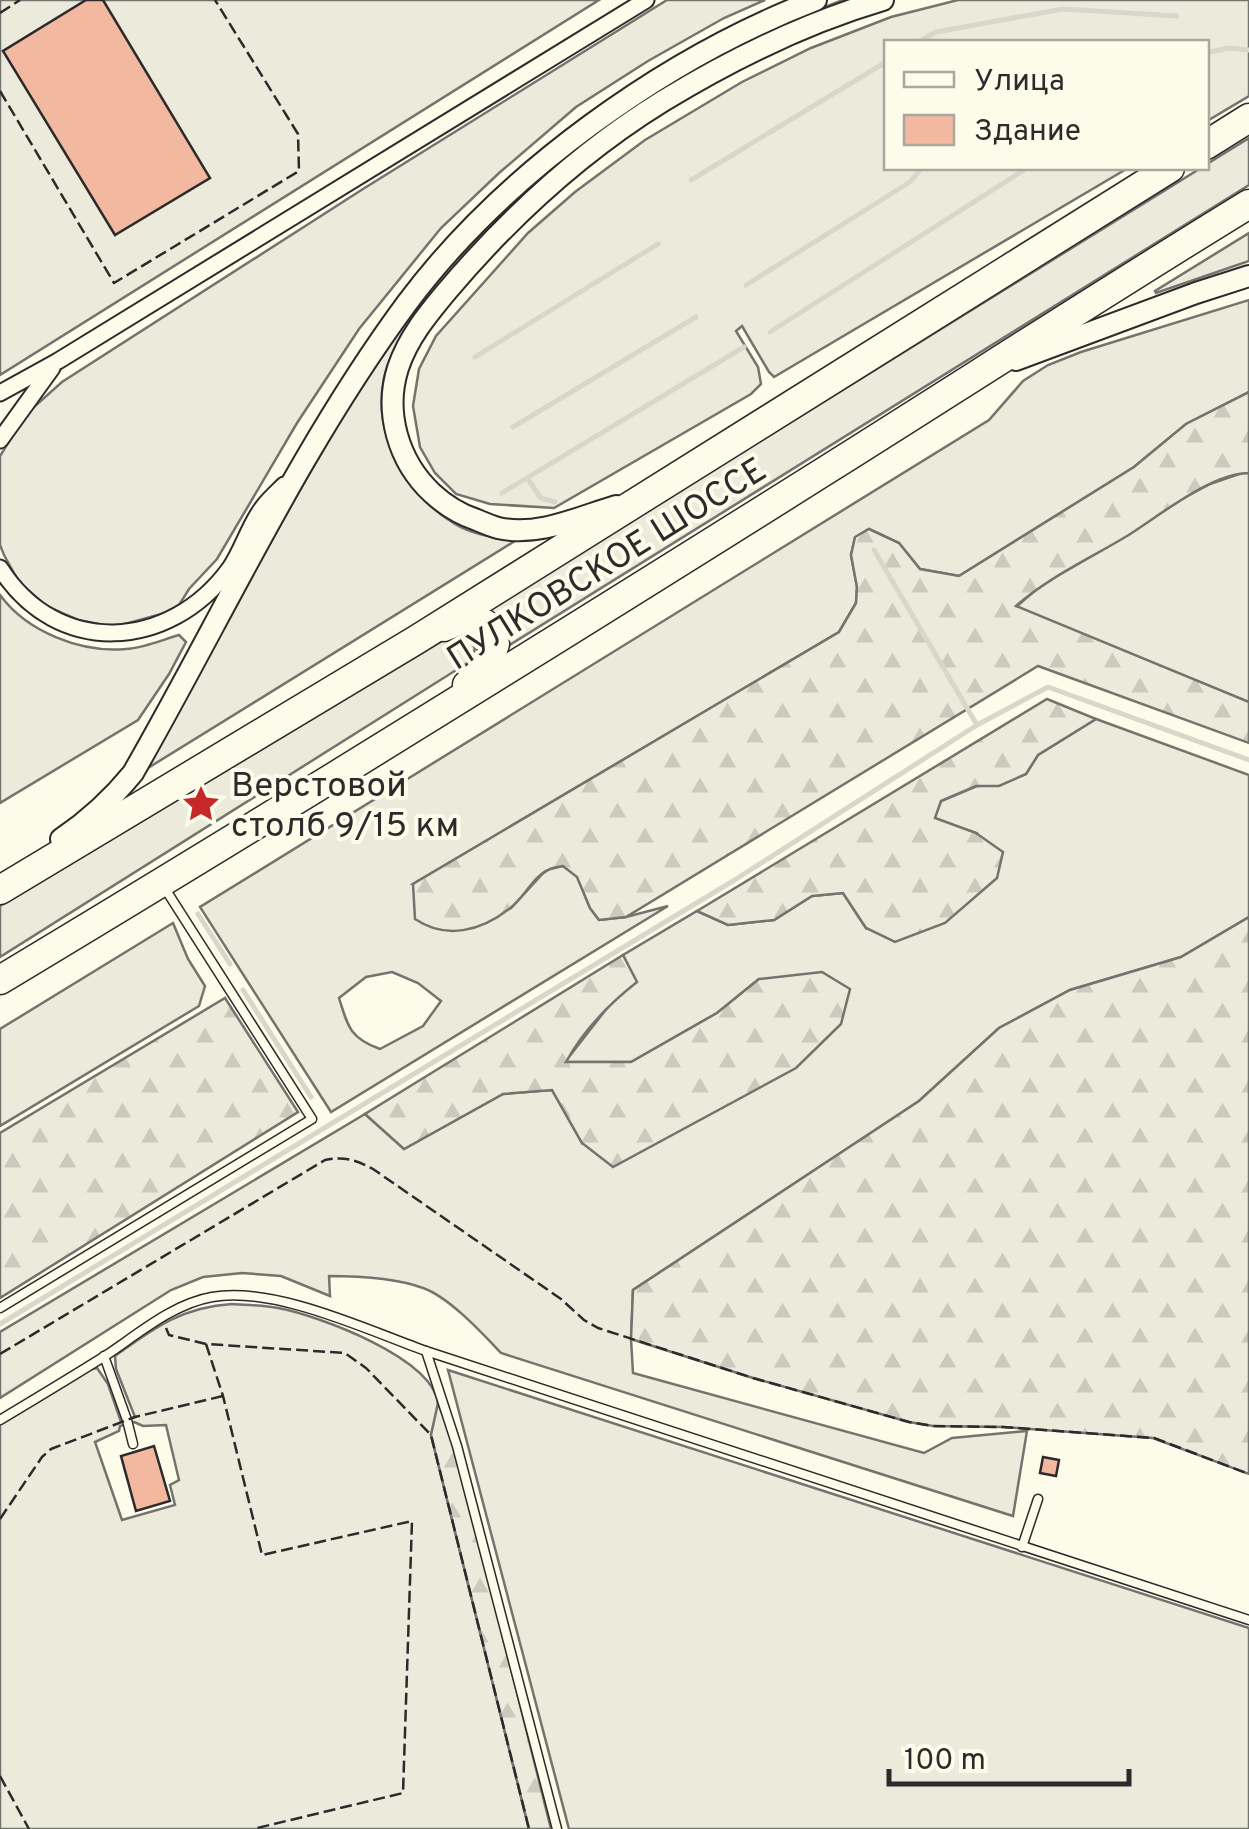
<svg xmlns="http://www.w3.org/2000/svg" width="1249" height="1829" viewBox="0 0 1249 1829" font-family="Overpass,sans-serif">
<defs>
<pattern id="forest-firs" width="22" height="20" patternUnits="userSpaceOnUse" patternTransform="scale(2.5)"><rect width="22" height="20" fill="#ecebdb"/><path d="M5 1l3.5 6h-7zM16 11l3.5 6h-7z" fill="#cbcabc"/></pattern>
</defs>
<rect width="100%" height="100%" fill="#fdfbea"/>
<g fill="#ecebdb" stroke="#74746e" stroke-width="2.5" fill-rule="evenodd">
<polygon points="0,0 599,0 0,375"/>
<polygon points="667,0 765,0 724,18 648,61 576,107 499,173 441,228 359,329 297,423 217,559 189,589 176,610 114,627 78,620 46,606 19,582 4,555 0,545 0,456 26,414 62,382 363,189"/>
<path d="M843,0H858L684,81L420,310C405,331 390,352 384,378C372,433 407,496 455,524C473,535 494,537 515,541L148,768C205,665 259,559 319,457C343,416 366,372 394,334C493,204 618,103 766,31C790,19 817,10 843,0Z"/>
<polygon points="958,0 1249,0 1249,96 1207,121 1206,42 886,42 886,168 1128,168 774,377 769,372 742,326 736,331 758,367 761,384 751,394 554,508 490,504 456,494 435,473 420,447 413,406 419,369 436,336 528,233 575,192 645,140 742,82 811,48 891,17"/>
<polygon points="1249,138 1249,185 508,646 506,628 489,609 1201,168 1206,168 1207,164"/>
<polygon points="1249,233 1249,261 1156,293 1155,291"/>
<path d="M1249,300V392L1186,424L1134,467L959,576L920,569L899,543L869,529L855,538L851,555L857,587L856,603L839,632L413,884L511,908L546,870L563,866L577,876L590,908L599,920L626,917L668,906L331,1112L200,907L989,420L1023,381L1048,365L1081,352ZM392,972L418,983L441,1001L423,1026L380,1049C350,1038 348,1027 339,998L366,977Z"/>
<polygon points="1242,473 1249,473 1249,702 1016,607 1040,586 1126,536 1182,499 1210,484"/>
<path d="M0,595C27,632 81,653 126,649C144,648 162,640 179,635L186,642L169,674L138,720L0,803Z"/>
<polygon points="462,635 470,639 475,649 469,662 0,957 0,906 449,637"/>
<path d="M1096,719L1249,775V917L1181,957L1070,990L999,1028L919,1101L633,1290L631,1339L633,1373L924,1453L952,1438L1027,1431L1013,1516L501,1353C482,1333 449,1297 423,1288C396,1278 357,1276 329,1276L330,1296L281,1276L242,1273L203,1277L171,1290L0,1398V1332L365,1114L404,1149L503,1094L552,1090L582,1143L759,979L717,1013L631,1062H565L611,1003L636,982L623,955L697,911L728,925L774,920L812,896L843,893L866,928L976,833L934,818L941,801L977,786L999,785L1026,774L1038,755Z"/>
<polygon points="173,923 188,959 205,986 199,1006 0,1126 0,1029"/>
<path d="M232,1304C247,1305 263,1305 278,1308C317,1315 434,1358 438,1404C438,1413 433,1426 431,1435L529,1829H0V1424L87,1370L97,1368L108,1384L121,1422L135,1417L116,1369L115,1356C154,1328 182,1307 232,1304ZM134,1422L143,1426L166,1425L179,1480L170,1485L175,1505L122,1520L95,1442L119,1431L120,1426Z"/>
<polygon points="448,1370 1249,1628 1249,1829 569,1829"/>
</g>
<g fill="url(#forest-firs)" stroke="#74746e" stroke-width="2.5">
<path d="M1249,392V473C1211,473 1159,516 1127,536C1089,559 1049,577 1016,606L1249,702V743L1038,666L626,917L599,920L590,908L577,877L563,866C558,867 552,867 548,870C533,877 523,899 509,909C481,931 446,940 415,919L413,884L839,632L856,603L857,587L851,555L855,537L869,529L899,543L920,569L959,576L1134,467L1186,424Z"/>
<polygon points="1047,699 1096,719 1038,755 1026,774 999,786 976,786 941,801 935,818 976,833 1003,852 997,878 945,923 895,942 866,928 843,893 812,896 774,920 728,925 697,911"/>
<polygon points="1249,917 1249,1474 1153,1438 1003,1427 933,1426 909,1422 753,1378 631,1339 633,1290 919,1101 999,1028 1070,990 1181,957"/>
<path d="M623,955L637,982C609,1004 583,1031 566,1062H631L717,1013L759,979L822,972L850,989L841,1024L796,1068L613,1167L582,1143L552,1090L503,1094L404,1149L365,1114Z"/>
<polygon points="225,998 298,1112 0,1298 0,1133"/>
<polygon points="438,1403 456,1448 551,1829 529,1829 431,1435"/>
</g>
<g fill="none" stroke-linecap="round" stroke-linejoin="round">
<g stroke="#d8d7c9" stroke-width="5">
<polyline points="918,42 936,32 1063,9 1177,16"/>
<polyline points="1206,53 1228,48 1249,50"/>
<polyline points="691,180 886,62"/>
<polyline points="746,285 910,182 922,168"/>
<polyline points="770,332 1027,168"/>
<polyline points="475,357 658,244"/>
<polyline points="513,427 696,317"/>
<polyline points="527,478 541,498 555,502"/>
<polyline points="502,493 744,347"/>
<polyline points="874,550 977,725 1048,687 1249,760"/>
<polyline points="198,914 230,964"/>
<polyline points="243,990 311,1097"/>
<polyline points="0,1324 733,881 977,725"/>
</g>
</g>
<g fill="#f2b8a0" stroke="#2b2b2b" stroke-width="2.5">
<polygon points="86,0 103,0 210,178 115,235 3,51"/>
<polygon points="154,1446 170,1501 136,1511 121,1456"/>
<polygon points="1043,1457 1059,1460 1056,1476 1040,1473"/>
</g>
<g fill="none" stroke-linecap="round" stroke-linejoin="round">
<g stroke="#2b2b2b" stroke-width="11">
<g id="lane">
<polyline points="0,1308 312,1119 164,887"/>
<polyline points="426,1351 457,1446 557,1829"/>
<polyline points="104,1356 127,1420 133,1444"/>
<path d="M0,1420C35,1399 70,1378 105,1356C137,1335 172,1304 212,1297C275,1286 367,1330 426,1351L1249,1620"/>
<polyline points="1022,1547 1038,1499"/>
</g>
</g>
<g stroke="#2b2b2b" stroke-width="19">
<g id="street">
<polyline points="0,393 58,361 646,0"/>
<polyline points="0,440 52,368"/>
<path d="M0,568C57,658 170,651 230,568C243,549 249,525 263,507C269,499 277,492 284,485"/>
</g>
</g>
<g stroke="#2b2b2b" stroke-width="24">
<g id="secondary">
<polyline points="1016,360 1196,293 1249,276"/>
<path d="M616,506C579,517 538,537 498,528C491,526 484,523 477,520C459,514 445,505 432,493C398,461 384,412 398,368C408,338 427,315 447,291C508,219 582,151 663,101C732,59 805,23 883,0"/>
<path d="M61,839C89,820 111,800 133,773C223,616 299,449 407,303C504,173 665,58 816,0"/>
</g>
</g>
<g stroke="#2b2b2b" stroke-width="31">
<g id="highway">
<polyline points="1206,145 1249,118"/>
<polyline points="444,627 465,618 485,624 495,644 487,666 467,685"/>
<polyline points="0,890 416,640 1170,168"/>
<path d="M0,980C278,813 553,642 828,469C968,381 1107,291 1249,204"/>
</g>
</g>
<use href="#lane" stroke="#fdfbea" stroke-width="8"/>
<use href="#street" stroke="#fdfbea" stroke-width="15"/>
<use href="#secondary" stroke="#fdfbea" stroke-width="20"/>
<use href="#highway" stroke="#fdfbea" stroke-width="28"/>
<g stroke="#2b2b2b" stroke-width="2.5" stroke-dasharray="12 5" stroke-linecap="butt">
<polyline points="0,13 20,0"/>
<polyline points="0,91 114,283 299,171 298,134 215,0"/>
<polyline points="166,1328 169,1335 206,1344 345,1353 366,1368 431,1435 529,1829"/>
<polyline points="206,1344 223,1396 262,1555 412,1521 403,1793 253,1829"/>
<path d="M0,1354L325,1160C344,1156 356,1160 373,1169L561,1299L584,1320L598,1328L753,1378L909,1422L933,1426L1003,1427L1154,1438L1249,1474"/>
<polyline points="0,1519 42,1457 51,1449 135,1417 223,1396"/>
<polyline points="0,1776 29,1829"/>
</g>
</g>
<defs>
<g id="sight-bare" transform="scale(3)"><path d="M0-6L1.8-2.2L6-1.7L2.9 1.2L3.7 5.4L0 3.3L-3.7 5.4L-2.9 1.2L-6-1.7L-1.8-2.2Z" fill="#c62828" stroke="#fdfbea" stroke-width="2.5" paint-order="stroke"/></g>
</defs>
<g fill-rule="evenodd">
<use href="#sight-bare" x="201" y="804"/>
</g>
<g text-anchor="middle" stroke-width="8" stroke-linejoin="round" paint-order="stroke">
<g font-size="35" fill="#2b2b2b" stroke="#fdfbea">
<text transform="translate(606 563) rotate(-32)" y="12">ПУЛКОВСКОЕ ШОССЕ</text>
</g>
<g font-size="35" fill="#2b2b2b" stroke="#fdfbea" text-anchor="start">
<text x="231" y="796">Верстовой<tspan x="231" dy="40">столб 9/15 км</tspan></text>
</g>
</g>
<rect x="884" y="40" width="325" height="130" fill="#fdfbea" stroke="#a9a89e" stroke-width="2.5"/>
<rect x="904" y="72" width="50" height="15" fill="#fdfbea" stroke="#a9a89e" stroke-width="2.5"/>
<text x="974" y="90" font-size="30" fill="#2b2b2b">Улица</text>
<rect x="904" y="115" width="50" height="30" fill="#f2b8a0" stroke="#a9a89e" stroke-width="2.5"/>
<text x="974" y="140" font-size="30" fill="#2b2b2b">Здание</text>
<path d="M889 1769v15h240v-15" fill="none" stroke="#2b2b2b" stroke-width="5"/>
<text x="904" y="1769" font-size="30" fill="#2b2b2b" stroke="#fdfbea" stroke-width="8" paint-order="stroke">100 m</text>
</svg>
